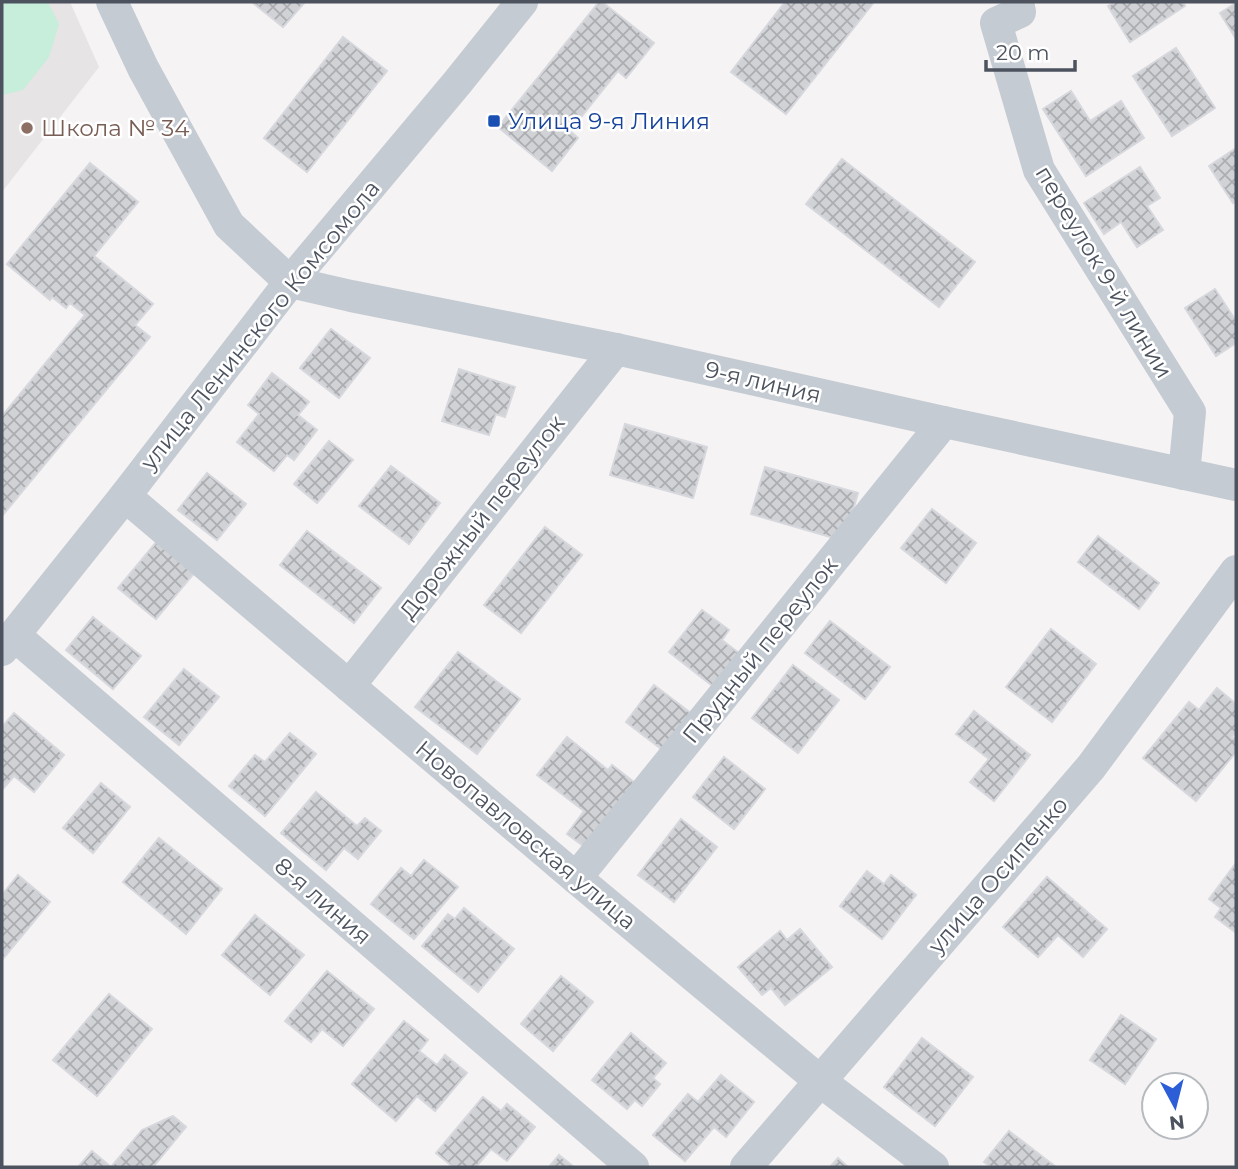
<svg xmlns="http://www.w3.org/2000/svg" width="1238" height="1169" viewBox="0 0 1238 1169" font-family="Montserrat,sans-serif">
<defs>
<pattern id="building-cross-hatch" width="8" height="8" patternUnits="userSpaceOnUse" patternTransform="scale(1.75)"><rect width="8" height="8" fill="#d0d2d6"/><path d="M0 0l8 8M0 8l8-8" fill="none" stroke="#abadb1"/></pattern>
</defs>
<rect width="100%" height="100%" fill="#f5f3f3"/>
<polygon fill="#e6e4e4" points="2,2 70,2 99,67 2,192"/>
<polygon fill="#c7eddb" points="2,2 48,2 59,24 49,57 23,90 2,95"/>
<g fill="url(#building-cross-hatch)" stroke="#d7d8dd" stroke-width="2">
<polygon points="252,2 305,2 283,27"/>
<polygon points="599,2 602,2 654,43 626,78 618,71 570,131 578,138 552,171 498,127"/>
<polygon points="785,2 874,2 786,114 731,72"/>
<polygon points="1115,2 1183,2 1185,6 1130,42 1108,6"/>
<polygon points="1236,3 1236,39 1220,13"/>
<polygon points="343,37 387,71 307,172 264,138"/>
<polygon points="1176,48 1215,108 1172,136 1133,76"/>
<polygon points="1071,91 1090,121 1121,101 1144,138 1086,176 1043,109"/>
<polygon points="1236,148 1236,201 1233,203 1209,166"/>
<polygon points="842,159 975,262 939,307 806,204"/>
<polygon points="90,163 138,202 94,256 153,304 135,325 150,337 2,516 2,416 85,315 70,303 66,308 52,297 50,300 7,264"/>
<polygon points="1140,167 1160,198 1147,206 1163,230 1137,247 1121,222 1104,234 1084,203"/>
<polygon points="1215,289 1236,321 1236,343 1216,356 1185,308"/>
<polygon points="331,329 370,358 339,398 300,368"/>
<polygon points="459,369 515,387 505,417 496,414 489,435 442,421"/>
<polygon points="272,373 309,402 298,415 317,430 294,460 287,455 274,471 237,442 259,414 248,405"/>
<polygon points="625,424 707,447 693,498 610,475"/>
<polygon points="329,441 353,460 317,503 294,484"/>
<polygon points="391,466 440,503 409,544 359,506"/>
<polygon points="765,467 858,493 844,541 751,514"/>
<polygon points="207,473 246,504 217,540 178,510"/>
<polygon points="932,509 976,543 946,583 901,548"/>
<polygon points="545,527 582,555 521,633 484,605"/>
<polygon points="307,531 381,588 354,623 280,565"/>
<polygon points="163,534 201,565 156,619 118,588"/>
<polygon points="1098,536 1159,583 1139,609 1078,562"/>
<polygon points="702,610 729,630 722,640 740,654 714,687 669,652"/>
<polygon points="93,617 141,656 113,689 66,650"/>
<polygon points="830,621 890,667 865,699 805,653"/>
<polygon points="1051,629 1096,664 1052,722 1006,687"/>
<polygon points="458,652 520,699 477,754 415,707"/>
<polygon points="793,665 839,700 798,753 752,718"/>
<polygon points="184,669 219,697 179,745 144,717"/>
<polygon points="654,685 692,714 664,751 626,722"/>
<polygon points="1217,688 1236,704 1236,731 1232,737 1236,741 1236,752 1196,801 1143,758 1189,702 1199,710"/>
<polygon points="974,711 1030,755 994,801 970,782 989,759 956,734"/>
<polygon points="14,713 64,755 34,792 14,776 2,790 2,727"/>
<polygon points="290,733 316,754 265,816 229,786 255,755 265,762"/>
<polygon points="567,737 608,770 612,765 644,790 590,851 567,834 584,811 537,775"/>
<polygon points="724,757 765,789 734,829 693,797"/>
<polygon points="101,783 130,807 93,853 63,828"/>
<polygon points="316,792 357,826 365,818 381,831 358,859 344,848 326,870 281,833"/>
<polygon points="681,819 717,847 674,902 638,875"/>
<polygon points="159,838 222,889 186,934 123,882"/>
<polygon points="424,860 458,887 414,939 371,904 401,868 411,876"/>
<polygon points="1236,863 1236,930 1235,932 1215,917 1221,908 1209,899"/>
<polygon points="867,871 884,884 891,875 916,895 882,939 840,906"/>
<polygon points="18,875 50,902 2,960 2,895"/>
<polygon points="1047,877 1107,929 1083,957 1058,935 1038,957 1003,927"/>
<polygon points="464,908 514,949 478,992 422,946 448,914 455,919"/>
<polygon points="255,915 304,955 270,995 222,955"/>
<polygon points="800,929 832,967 785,1005 771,988 762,995 738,967 780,931 787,940"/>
<polygon points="327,971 374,1009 343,1046 322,1029 311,1042 285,1021"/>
<polygon points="561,976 593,1002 553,1051 521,1024"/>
<polygon points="109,994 152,1029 97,1096 53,1060"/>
<polygon points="1121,1015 1156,1039 1125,1084 1090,1060"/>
<polygon points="404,1021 428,1040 419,1051 437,1065 445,1055 467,1073 435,1111 417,1096 396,1121 352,1084"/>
<polygon points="631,1033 666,1063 653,1078 660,1084 642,1106 635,1100 627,1109 592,1080"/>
<polygon points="922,1038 973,1077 935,1126 884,1087"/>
<polygon points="721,1075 754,1102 726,1137 714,1127 685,1161 653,1135 688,1094 698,1102"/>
<polygon points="483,1097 501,1111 507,1104 535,1127 507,1161 491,1149 476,1167 453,1167 436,1153"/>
<polygon points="173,1116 186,1127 153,1167 111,1167 142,1130"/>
<polygon points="1009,1131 1056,1167 991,1167 984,1162"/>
<polygon points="92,1151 111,1167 78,1167"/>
<polygon points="559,1155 574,1167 549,1167"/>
<polygon points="838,1158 848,1167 830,1167"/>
</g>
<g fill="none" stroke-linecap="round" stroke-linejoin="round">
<g stroke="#c5cbd3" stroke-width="32">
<polyline points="112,2 143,68 229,225 290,282 351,296 616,349 944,422 1236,485"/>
<polyline points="1018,2 1020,12 996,23 1039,170 1190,412 1184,474"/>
<polyline points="125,496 576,878 820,1081 933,1167"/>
<polyline points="14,635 633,1167"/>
<polyline points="2,650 125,496 290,282 457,83 522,2"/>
<polyline points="349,686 616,349"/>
<polyline points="576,878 944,422"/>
<polyline points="746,1167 1091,767 1236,571"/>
</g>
</g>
<rect fill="#1a4fb4" stroke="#fff" stroke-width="2.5" x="487" y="114" width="14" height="14" rx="3.5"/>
<circle fill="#8d6e63" stroke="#fff" stroke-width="2.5" cx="27" cy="128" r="7"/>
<g text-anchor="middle" stroke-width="5" stroke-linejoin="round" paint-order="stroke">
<g font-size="23" fill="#164399" stroke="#fff" text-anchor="start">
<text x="508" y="129">Улица 9-я Линия</text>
</g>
<g font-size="23" fill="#785e54" stroke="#fff" text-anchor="start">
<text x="41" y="136">Школа № 34</text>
</g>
<g font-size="23" fill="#4c535f" stroke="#fff">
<text transform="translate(1104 272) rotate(59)" y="8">переулок 9-й линии</text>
<text transform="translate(260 325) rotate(-51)" y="8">улица Ленинского Комсомола</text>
<text transform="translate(763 382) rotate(13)" y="8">9-я линия</text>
<text transform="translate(482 517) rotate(-52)" y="8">Дорожный переулок</text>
<text transform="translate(760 650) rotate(-51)" y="8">Прудный переулок</text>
<text transform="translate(526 835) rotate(40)" y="8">Новопавловская улица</text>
<text transform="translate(998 875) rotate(-49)" y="8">улица Осипенко</text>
<text transform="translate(323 901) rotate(41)" y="8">8-я линия</text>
</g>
</g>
<rect width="1238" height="1169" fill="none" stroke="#4c535f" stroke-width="7"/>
<g transform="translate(1175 1106) rotate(173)"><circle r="33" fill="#ffffff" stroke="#b7babf" stroke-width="2"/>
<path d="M0-5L12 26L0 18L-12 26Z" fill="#2b5ed7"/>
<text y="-10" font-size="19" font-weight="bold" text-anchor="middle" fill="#4c535f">N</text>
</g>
<path d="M986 60v10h89v-10" fill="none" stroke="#4c535f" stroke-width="3.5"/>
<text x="996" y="60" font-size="21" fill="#4c535f" stroke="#ffffff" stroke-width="5" paint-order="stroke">20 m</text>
</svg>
